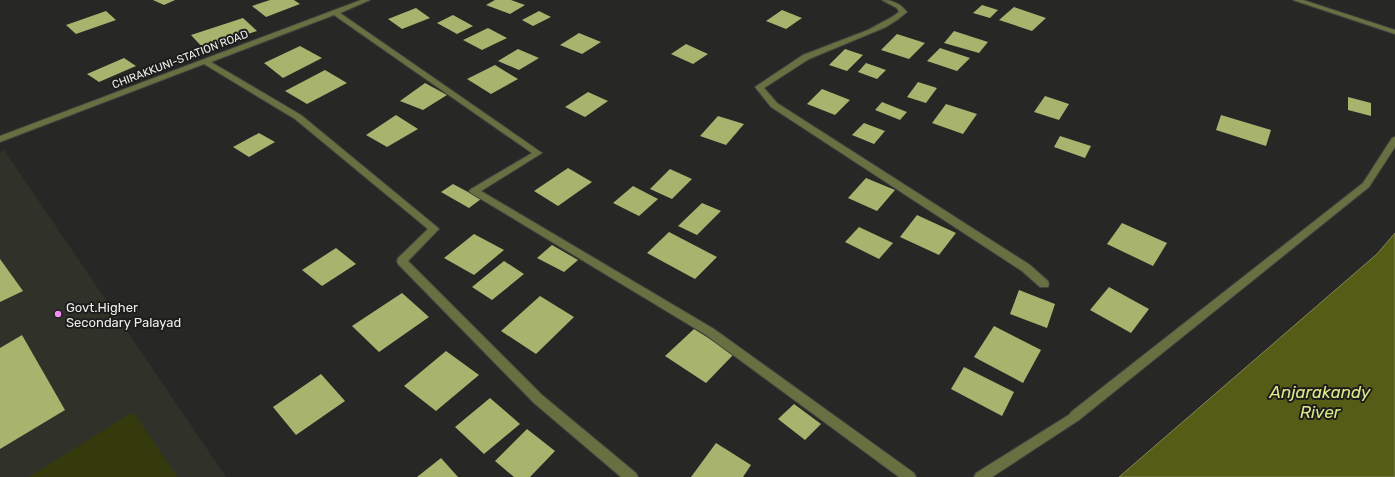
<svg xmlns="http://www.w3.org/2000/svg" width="1395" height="477" viewBox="0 0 1395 477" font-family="Rubik,sans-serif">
<rect width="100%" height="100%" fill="#272725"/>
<polygon fill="#303229" points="4,150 226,477 0,477 0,152"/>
<polygon fill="#353a0c" points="133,412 177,477 29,477"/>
<polygon fill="#545c15" stroke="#828755" points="1395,233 1395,477 1119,477 1377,254"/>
<g fill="#a8b36e">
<polygon points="153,0 175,0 164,5"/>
<polygon points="270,0 294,0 300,4 266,17 252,6"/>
<polygon points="495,0 511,0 525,5 510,14 486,5"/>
<polygon points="982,5 998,10 990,18 973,13"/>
<polygon points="1014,7 1046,18 1032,31 999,20"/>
<polygon points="416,8 430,18 402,29 388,19"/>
<polygon points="782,10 802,18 786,29 766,21"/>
<polygon points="106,11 116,20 76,34 66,25"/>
<polygon points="539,11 551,17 533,26 522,20"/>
<polygon points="453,15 473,26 457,34 437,23"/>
<polygon points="243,18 257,31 204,49 191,35"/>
<polygon points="488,28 507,38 482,50 463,40"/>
<polygon points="954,31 988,42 979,53 944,43"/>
<polygon points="579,33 601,42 582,54 560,45"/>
<polygon points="897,34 925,43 909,59 881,50"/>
<polygon points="686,44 708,54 693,64 671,54"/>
<polygon points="300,46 322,58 283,78 264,63"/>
<polygon points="940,48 970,58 957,71 927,61"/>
<polygon points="518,49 539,58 519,70 498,61"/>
<polygon points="845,49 863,55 847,71 829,65"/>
<polygon points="124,58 136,66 99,82 87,74"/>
<polygon points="866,63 886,70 877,79 858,72"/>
<polygon points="495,65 518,79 491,94 467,79"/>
<polygon points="325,70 347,83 307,104 285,91"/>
<polygon points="918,82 937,88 926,103 907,97"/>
<polygon points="425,83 447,95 423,110 400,101"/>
<polygon points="822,89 850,100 835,115 807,104"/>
<polygon points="588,92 608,101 585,117 565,107"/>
<polygon points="1045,96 1069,104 1059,120 1034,112"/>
<polygon points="1348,97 1371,103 1371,116 1348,110"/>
<polygon points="882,102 907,112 900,120 875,110"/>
<polygon points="946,104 977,114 963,134 932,123"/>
<polygon points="396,115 418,129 387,147 366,135"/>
<polygon points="1221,115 1271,130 1266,146 1216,130"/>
<polygon points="718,116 744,124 726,145 700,136"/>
<polygon points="864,123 885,131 874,144 852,135"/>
<polygon points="259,133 275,142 249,157 233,147"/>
<polygon points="1060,136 1091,146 1085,158 1054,147"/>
<polygon points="568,168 592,182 558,206 534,191"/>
<polygon points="670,169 692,179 672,199 650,189"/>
<polygon points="866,178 895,190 877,211 848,198"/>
<polygon points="453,184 481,199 469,208 441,192"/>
<polygon points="633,186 658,199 639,216 613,203"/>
<polygon points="702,203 721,211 697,235 678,226"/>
<polygon points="917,215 956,233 939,255 900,237"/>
<polygon points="1122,223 1167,243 1153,266 1107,244"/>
<polygon points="859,227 893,243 879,259 845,242"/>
<polygon points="669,232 717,257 695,279 647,253"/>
<polygon points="474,234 504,250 474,275 444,258"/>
<polygon points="552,245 578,260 564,272 537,258"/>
<polygon points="336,248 356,264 322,286 302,270"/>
<polygon points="0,259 23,291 0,302"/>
<polygon points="504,261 524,274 492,300 472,287"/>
<polygon points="1109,287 1149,309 1131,333 1090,310"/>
<polygon points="1019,290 1055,304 1047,328 1010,314"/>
<polygon points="402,293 429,317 379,352 352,326"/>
<polygon points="540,296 574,317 536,354 501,331"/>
<polygon points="994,326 1041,350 1023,383 974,357"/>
<polygon points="694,329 734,354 706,383 665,356"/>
<polygon points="22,335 65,410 0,449 0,348"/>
<polygon points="446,351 479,375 436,411 404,386"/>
<polygon points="964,367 1014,392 1002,416 951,389"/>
<polygon points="321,374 345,401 296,435 273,407"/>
<polygon points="490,398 520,424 484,454 455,427"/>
<polygon points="794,404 821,424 805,440 778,419"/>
<polygon points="527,429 555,451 530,477 514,477 495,461"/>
<polygon points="716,443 751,465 743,477 691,477"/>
<polygon points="441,458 458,477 417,477"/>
</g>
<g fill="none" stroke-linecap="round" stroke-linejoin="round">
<g stroke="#434341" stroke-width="2">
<polygon id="lane" points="1395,137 1395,147 1369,187 1079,420 1075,421 1071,420 1069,416 1071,412 1363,183 1392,138"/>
</g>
<g stroke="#434341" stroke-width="2">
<g id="street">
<polygon points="361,0 370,0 340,13 542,153 481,191 714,329 914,473 916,477 899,477 706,335 471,193 469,191 471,189 532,153 334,15 211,62 301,115 437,227 439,229 437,231 408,261 542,395 636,473 638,477 621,477 534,403 398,264 397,261 398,258 428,229 295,119 204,64 0,142 0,136"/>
<path d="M882,0C892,0 900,3 907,12L897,20L886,27L809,59L764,88L777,103L1030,265L1048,281L1049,284L1048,287H1040L1022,271L771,107L755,87L803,55L868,30L892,17L899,12L897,8Z"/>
<polygon points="1293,0 1303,0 1395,30 1395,34"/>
<polygon points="1075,411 1079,412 1081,416 1079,420 992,477 974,477 976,473"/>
</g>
</g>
<use href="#lane" fill="#686f40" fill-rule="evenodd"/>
<use href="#street" fill="#686f40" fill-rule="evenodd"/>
</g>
<circle fill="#f18bf5" stroke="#1d1e1c" stroke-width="1.5" cx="58" cy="314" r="4"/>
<g text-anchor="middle" stroke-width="4" stroke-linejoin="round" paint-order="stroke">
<g font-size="11" fill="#ececeb" stroke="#1d1e1c">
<text transform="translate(180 59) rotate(-21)" y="4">CHIRAKKUNI-STATION ROAD</text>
</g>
<g font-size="13" fill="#ececeb" stroke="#1d1e1c" text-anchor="start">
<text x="66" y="312">Govt.Higher<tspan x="66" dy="15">Secondary Palayad</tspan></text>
</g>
<g font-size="17" font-style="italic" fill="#dcea89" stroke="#1d1e1c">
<text x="1320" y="398">Anjarakandy<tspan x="1320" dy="20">River</tspan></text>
</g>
</g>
</svg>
